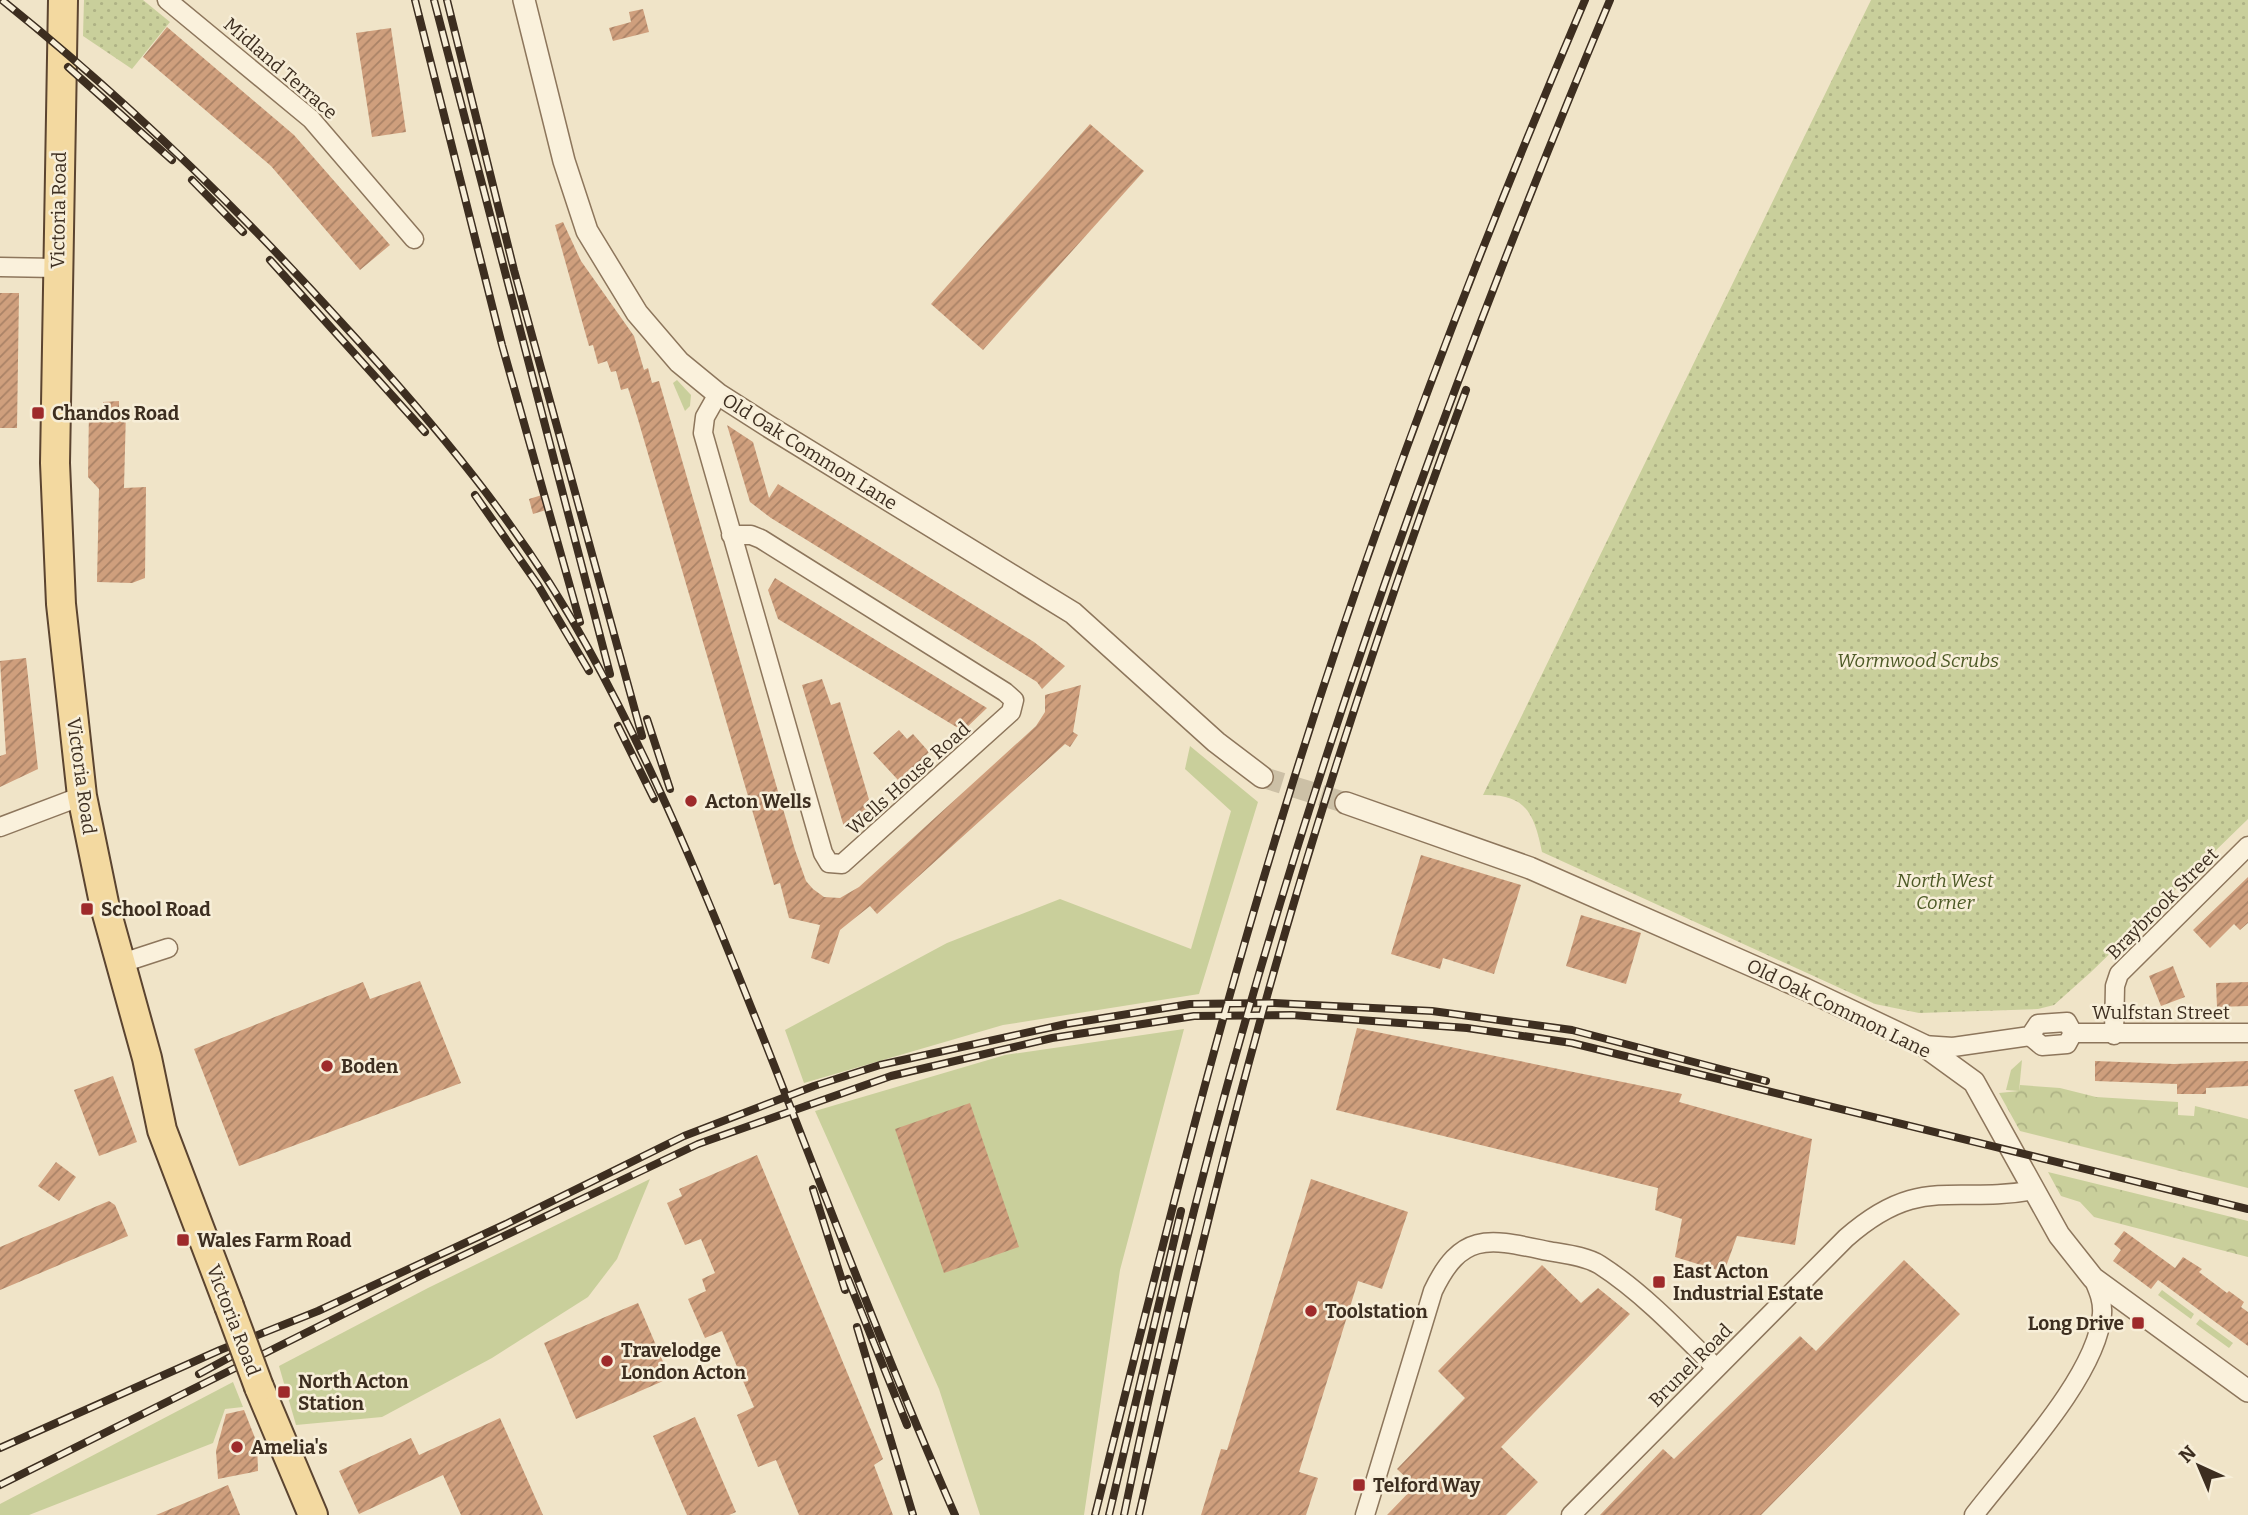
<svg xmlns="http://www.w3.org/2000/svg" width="2248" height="1515" viewBox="0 0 2248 1515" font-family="Bitter,serif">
<defs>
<pattern id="forest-crowns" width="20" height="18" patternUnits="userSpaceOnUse" patternTransform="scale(1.75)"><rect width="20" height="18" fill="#c9cf9b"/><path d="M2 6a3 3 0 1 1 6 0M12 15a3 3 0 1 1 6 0" fill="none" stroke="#aeb285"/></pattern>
<pattern id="park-dots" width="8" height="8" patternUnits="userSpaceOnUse" patternTransform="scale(1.75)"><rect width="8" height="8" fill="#c9cf9b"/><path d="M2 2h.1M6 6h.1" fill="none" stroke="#aeb285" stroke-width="1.8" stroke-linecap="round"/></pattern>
<pattern id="building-hatch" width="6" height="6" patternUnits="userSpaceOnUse" patternTransform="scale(1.75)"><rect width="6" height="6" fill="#cf9f7d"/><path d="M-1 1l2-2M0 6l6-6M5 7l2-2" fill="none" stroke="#a98266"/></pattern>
</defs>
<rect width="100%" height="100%" fill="#f0e4c8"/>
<g fill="#c9cf9b">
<polygon points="677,380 691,395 690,406 685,411 673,383"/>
<polygon points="1190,746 1258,802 1199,994 1003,1025 804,1083 785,1030 947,943 1060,899 1191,949 1231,811 1185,769"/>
<polygon points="1184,1029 1120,1270 1084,1515 980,1515 939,1389 815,1111 1005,1055"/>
<polygon points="2022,1060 2019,1091 2006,1090 2011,1070"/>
<polygon points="650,1179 617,1259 588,1297 492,1358 382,1417 296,1425 279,1366 428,1288"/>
<polygon points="2162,1290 2194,1314 2191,1319 2158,1295"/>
<polygon points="2200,1319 2233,1343 2229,1348 2196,1324"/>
<polygon points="233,1382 243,1407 225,1409 213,1443 29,1515 0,1515 0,1504"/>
</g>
<g fill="url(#forest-crowns)">
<polygon points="2020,1085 2060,1088 2096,1097 2178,1102 2178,1115 2194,1116 2195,1106 2248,1119 2248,1188 2020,1131 1999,1093 2019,1091"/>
<polygon points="2048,1172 2248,1221 2248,1257 2094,1217 2080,1202 2061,1196"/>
</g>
<g fill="url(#park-dots)">
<polygon points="84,0 143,0 170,22 132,69 83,36"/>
<path d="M1871,0H2248V819L2091,972L2054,1005L2038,1009L1919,1013L1875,1004L1542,852C1534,813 1526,794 1483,795Z"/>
</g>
<g fill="url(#building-hatch)">
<polygon points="643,9 649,32 613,41 609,28 631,22 629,12"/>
<polygon points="167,27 294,135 390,245 360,270 271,166 143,57"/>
<polygon points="391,28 406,132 372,137 356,33"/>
<polygon points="1090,124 1144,171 983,350 931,304"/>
<polygon points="563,222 581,261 634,336 644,370 648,368 652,383 659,381 795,850 806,881 813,889 824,897 840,898 859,887 1036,726 1045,712 1045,695 1081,685 1073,732 1078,735 1070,747 1065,744 877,914 870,906 840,930 829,964 811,958 820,925 789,918 780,883 774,885 637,416 628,388 621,390 616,371 611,372 607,361 598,364 593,345 589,346 555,225"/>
<polygon points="0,293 19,293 17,428 0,428"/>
<polygon points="119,401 119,409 126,410 124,488 146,487 145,578 132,583 97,582 99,489 88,477 89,408 103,409 103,402"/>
<polygon points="727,425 753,442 769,498 778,484 1034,642 1065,666 1042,689 1037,682 771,518 750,502"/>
<polygon points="542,495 546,510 533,514 529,499"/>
<polygon points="775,578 889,648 987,708 963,731 778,619 768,590"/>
<polygon points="26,658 38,769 0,787 0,756 6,754 0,661"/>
<polygon points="822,679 831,705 840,702 873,813 863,815 865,821 844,827 802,685"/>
<polygon points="899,730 907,739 913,734 929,752 905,776 898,780 873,753"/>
<polygon points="1421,855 1521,885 1494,974 1443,958 1440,969 1391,954"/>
<polygon points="2248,877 2248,923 2240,930 2234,924 2210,948 2193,930"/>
<polygon points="1581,915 1641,933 1626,984 1566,966"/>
<polygon points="2173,966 2185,997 2161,1006 2149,976"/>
<polygon points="420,981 461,1083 239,1166 194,1049 363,982 370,999"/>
<polygon points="2248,982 2248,1006 2217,1007 2216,983"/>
<polygon points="1357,1028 1682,1094 1679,1102 1812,1139 1795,1245 1737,1236 1724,1272 1675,1257 1682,1219 1655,1210 1658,1188 1336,1110"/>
<polygon points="2095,1061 2174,1064 2248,1061 2248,1086 2206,1088 2206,1094 2177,1094 2177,1084 2095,1081"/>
<polygon points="113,1076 137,1142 99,1156 74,1090"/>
<polygon points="970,1103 1019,1247 944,1273 895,1129"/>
<polygon points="757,1155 883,1459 874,1465 893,1515 799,1515 776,1460 758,1467 737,1415 754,1407 722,1331 705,1338 688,1299 706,1291 702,1279 715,1273 701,1239 685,1245 667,1203 682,1196 679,1189"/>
<polygon points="56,1162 76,1177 59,1201 38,1186"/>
<polygon points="1311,1179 1408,1212 1382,1289 1358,1281 1299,1472 1318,1478 1306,1515 1201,1515 1221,1449 1227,1450"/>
<polygon points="109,1201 115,1205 128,1236 0,1290 0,1247"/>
<polygon points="2124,1231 2175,1268 2183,1257 2202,1269 2199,1272 2227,1293 2229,1291 2244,1302 2241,1307 2248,1312 2248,1346 2158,1280 2151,1289 2113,1261 2121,1250 2114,1244"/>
<polygon points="1904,1260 1960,1314 1761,1515 1600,1515 1663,1449 1674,1459 1800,1336 1816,1351"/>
<polygon points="1542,1265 1581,1303 1598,1288 1630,1314 1501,1447 1538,1482 1506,1515 1387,1515 1415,1486 1397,1469 1465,1398 1438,1371"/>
<polygon points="638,1303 670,1378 576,1419 544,1343"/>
<polygon points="244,1410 257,1443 258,1471 218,1479 216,1451 226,1414"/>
<polygon points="695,1417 736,1512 729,1515 687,1515 653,1436"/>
<polygon points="500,1418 543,1515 461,1515 443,1475 359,1514 339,1471 411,1438 419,1455"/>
<polygon points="228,1485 240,1515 156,1515"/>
</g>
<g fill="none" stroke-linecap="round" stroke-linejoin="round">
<polyline stroke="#ccc0a6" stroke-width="21" stroke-dasharray="21 10" stroke-linecap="butt" points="1262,777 1346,803"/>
<g stroke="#8d765c" stroke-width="21">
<g id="minor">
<polyline points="167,0 311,119 414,239"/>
<polyline points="0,267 56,268"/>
<polyline points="718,394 705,417 703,433 823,853 829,863 842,864 1011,712 1014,700 1005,692 761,539 751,535 731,535"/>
<polyline points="0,827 82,796"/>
<polyline points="119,964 168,948"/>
<polyline points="2073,1033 2248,1033"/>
<polyline points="2114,1035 2115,986 2119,974 2248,846"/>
<polyline points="2030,1036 2042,1046 2067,1044 2073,1033"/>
<polyline points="1923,1045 1953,1047 2030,1036 2038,1024 2067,1022 2073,1033"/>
<path d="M1365,1515L1433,1291C1462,1230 1490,1239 1548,1251C1564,1254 1586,1256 1600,1265C1642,1292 1681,1333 1716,1368"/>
<path d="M1571,1515L1846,1238C1920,1173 1953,1205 2034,1190"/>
<path d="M1974,1515C2012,1465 2097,1376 2102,1314C2103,1300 2098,1290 2093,1278"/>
</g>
</g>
<g stroke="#8d765c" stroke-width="24">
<g id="tertiary">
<polyline points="524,0 564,161 587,231 637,313 679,362 718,394 768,426 1073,613 1216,742 1262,777"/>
<polyline points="1346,803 1530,868 1805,989 1923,1045 1974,1082 2059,1235 2093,1278 2248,1391"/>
</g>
</g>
<g stroke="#5b4430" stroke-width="32">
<g id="primary">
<polyline points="63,0 55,463 61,604 82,796 104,903 147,1058 162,1130 229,1306"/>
<polyline points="259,1387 313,1515"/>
</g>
</g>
<use href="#minor" stroke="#faf1dc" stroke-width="18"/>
<use href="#tertiary" stroke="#faf1dc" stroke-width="21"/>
<use href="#primary" stroke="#f3d9a0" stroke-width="28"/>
<g stroke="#3d2e20" stroke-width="8">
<g id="rail">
<path d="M2,0C124,98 235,205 340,321C433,422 522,527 588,648C662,782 718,923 774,1065C833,1216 890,1367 955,1515"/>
<polyline points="415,0 502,345 580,622"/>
<polyline points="434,0 610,674"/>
<polyline points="447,0 514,270 642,736"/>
<polyline points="68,67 172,160"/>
<polyline points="192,180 243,232"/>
<polyline points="270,260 425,432"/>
<polyline points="475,495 538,585 589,671"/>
<polyline points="647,719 670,789"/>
<polyline points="618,726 654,799"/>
<polyline points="813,1189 845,1290"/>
<polyline points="848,1279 907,1425"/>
<polyline points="857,1327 913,1515"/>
<polyline points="199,1374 245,1349"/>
<polyline points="0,1448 220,1350 318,1311 506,1224 684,1136 814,1086 880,1065 1066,1024 1190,1004 1274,1003 1432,1011 1572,1030 1766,1081"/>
<polyline points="0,1485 424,1274 698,1144 891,1076 1052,1038 1194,1016 1292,1015 1467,1028 1572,1043 2248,1209"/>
<path d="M1095,1515C1154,1279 1212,1043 1284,811C1368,536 1472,265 1585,0"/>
<polyline points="1109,1515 1181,1211"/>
<path d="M1124,1515C1230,994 1405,489 1610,0"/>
<path d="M1139,1515C1175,1356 1212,1197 1255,1040C1314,821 1387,604 1466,390"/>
</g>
</g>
<use href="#rail" stroke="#f7eed8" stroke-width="5" stroke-dasharray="16" stroke-linecap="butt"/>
<g stroke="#5b4430" stroke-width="32" stroke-linecap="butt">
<polyline id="primary-bridge" points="229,1306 259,1387"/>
</g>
<use href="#primary-bridge" stroke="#f3d9a0" stroke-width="28"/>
</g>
<g fill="#9e2a2b" stroke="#f7eed8" stroke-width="2.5">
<rect x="31" y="406" width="14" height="14" rx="3.5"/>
<circle cx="691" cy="801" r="7"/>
<rect x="80" y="902" width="14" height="14" rx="3.5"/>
<circle cx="327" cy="1066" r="7"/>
<rect x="176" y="1233" width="14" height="14" rx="3.5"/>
<rect x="1652" y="1275" width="14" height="14" rx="3.5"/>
<circle cx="1311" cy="1311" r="7"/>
<rect x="2131" y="1316" width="14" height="14" rx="3.5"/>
<circle cx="607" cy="1361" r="7"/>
<rect x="277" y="1385" width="14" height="14" rx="3.5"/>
<circle cx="237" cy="1447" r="7"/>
<rect x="1352" y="1478" width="14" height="14" rx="3.5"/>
</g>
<g text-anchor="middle" stroke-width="5" stroke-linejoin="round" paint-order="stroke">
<g font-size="19" fill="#3d2e20" stroke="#f7eed8">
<text transform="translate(281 68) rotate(41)" y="7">Midland Terrace</text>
<text transform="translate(58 210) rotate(-89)" y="7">Victoria Road</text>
<text transform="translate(810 451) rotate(32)" y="7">Old Oak Common Lane</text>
<text transform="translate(82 776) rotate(82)" y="7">Victoria Road</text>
<text transform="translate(908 778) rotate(-42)" y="7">Wells House Road</text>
<text transform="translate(2162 903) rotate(-45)" y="7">Braybrook Street</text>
<text transform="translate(1839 1008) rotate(26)" y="7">Old Oak Common Lane</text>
<text x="2161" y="1019">Wulfstan Street</text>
<text transform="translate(234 1320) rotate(69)" y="7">Victoria Road</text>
<text transform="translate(1690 1365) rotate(-45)" y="7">Brunel Road</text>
</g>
<g font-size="19" font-weight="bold" fill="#3d2e20" stroke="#f7eed8" text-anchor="start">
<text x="52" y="420">Chandos Road</text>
<text x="705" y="808">Acton Wells</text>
<text x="101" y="916">School Road</text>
<text x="341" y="1073">Boden</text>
<text x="197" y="1247">Wales Farm Road</text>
<text x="1673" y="1278">East Acton<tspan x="1673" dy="22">Industrial Estate</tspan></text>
<text x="1325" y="1318">Toolstation</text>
<text x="2124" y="1330" text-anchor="end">Long Drive</text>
<text x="621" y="1357">Travelodge<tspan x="621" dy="22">London Acton</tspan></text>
<text x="298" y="1388">North Acton<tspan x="298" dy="22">Station</tspan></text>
<text x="251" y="1454">Amelia's</text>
<text x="1373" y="1492">Telford Way</text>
</g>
<g font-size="19" font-style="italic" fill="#4d5a26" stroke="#f7eed8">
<text x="1918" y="667">Wormwood Scrubs</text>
<text x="1945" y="887">North West<tspan x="1945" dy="22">Corner</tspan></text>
</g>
</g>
<g transform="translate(2199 1466) rotate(316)" stroke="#f7eed8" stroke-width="5" paint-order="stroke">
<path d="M0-5L12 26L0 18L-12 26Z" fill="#3d2e20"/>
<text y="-10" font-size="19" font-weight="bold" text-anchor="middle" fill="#3d2e20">N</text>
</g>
</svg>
